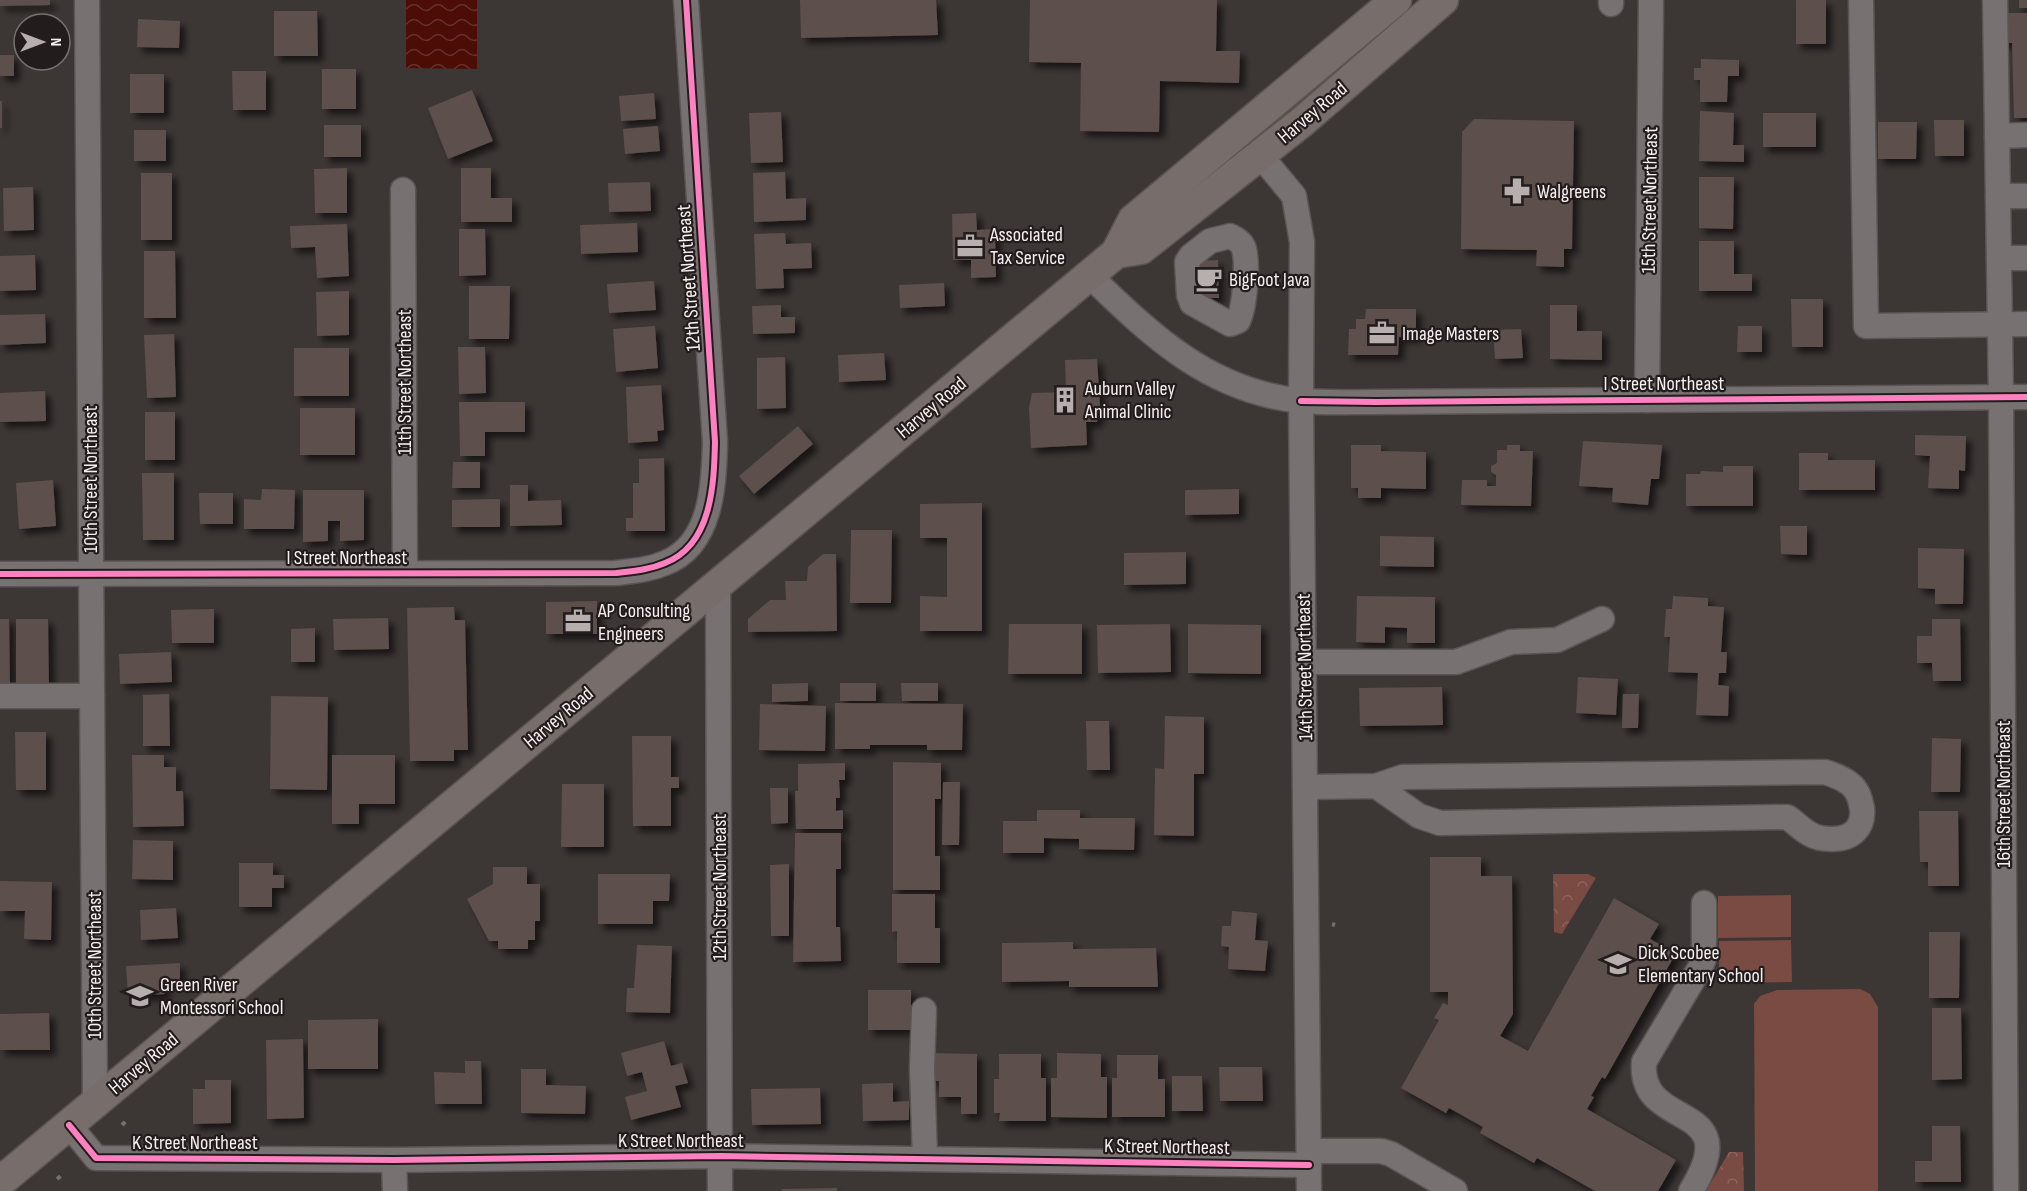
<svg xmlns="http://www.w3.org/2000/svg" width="2027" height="1191" viewBox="0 0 2027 1191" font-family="'Sofia Sans Condensed',sans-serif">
<defs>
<pattern id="park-crowns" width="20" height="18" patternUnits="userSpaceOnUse" patternTransform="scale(1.5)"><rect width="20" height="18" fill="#794b42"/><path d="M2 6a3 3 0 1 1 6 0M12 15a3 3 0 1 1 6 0" fill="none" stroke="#8d655e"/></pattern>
<pattern id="water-waves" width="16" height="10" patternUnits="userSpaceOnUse" patternTransform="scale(1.5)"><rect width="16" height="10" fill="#4b0d06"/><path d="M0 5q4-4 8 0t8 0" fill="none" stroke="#66312b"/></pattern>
<filter id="shadow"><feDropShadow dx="5.5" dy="5.5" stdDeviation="3" flood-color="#0009"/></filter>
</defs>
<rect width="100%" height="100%" fill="#3c3634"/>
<g fill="url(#park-crowns)">
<polygon points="1553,874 1588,874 1596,878 1562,934 1554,932"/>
<polygon points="1729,1152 1743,1152 1744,1191 1706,1191"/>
</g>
<g fill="#794b42">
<polygon points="1791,895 1791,937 1718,938 1718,896"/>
<polygon points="1791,940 1792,982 1719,983 1719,941"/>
<polygon points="1860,989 1870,994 1878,1007 1878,1191 1755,1191 1754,1004 1760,996 1777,990"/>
</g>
<polygon fill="url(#water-waves)" points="406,0 477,0 477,69 406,68"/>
<g fill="#5d4f4c" filter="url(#shadow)">
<polygon points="0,0 50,0 50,5 0,6"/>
<polygon points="800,0 936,0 938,35 801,38"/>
<polygon points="1030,0 1217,0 1216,51 1240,51 1239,83 1160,81 1159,132 1080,131 1081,63 1029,62"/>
<rect x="1796" y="0" width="30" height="44"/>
<rect x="2019" y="0" width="8" height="8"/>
<polygon points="274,11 317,11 318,56 274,56"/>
<polygon points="1997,13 2027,13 2027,118 2014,118 2012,43 1998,43"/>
<polygon points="138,19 180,21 179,48 137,47"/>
<rect x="0" y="55" width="14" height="21"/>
<polygon points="1701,59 1739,60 1739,76 1728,76 1727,102 1700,102 1700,80 1694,80 1694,68 1701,68"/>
<rect x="322" y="69" width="34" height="40"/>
<polygon points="232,71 266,71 266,110 233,110"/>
<rect x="130" y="74" width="34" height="39"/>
<polygon points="472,90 493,141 448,159 428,108"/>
<polygon points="654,93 656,119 621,121 619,96"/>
<rect x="0" y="101" width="2" height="27"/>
<polygon points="1700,111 1734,113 1733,145 1744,145 1744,162 1699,161"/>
<polygon points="781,112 783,162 751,163 749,113"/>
<rect x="1763" y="113" width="53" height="34"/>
<polygon points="1474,119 1574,121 1572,249 1564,249 1564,267 1536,266 1537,250 1461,249 1462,132"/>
<polygon points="1934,120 1964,120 1964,156 1935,156"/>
<polygon points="1878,122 1917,122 1916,159 1878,159"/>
<rect x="324" y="125" width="37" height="32"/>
<polygon points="658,126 660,151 625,154 623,129"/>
<rect x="134" y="130" width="32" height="31"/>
<polygon points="347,168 347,213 315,213 314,169"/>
<polygon points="461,168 491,168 491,198 512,198 512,222 461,222"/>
<polygon points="785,172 786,199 806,198 806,220 754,222 753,173"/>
<rect x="141" y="173" width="31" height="67"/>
<polygon points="1699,177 1734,177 1733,229 1699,228"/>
<polygon points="650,182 651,211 609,212 608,183"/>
<polygon points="33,187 34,230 4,231 3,188"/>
<polygon points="976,213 977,230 995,229 996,277 971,278 971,260 953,260 952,214"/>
<polygon points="637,223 638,252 581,254 580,225"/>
<polygon points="347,224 349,276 317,278 315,247 291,248 290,226"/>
<polygon points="459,229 485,229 486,275 459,276"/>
<polygon points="785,233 786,244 811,243 812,268 783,269 784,288 756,289 754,234"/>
<polygon points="1699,241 1734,241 1734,274 1752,274 1752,291 1699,291"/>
<polygon points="144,251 175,251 176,318 144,318"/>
<polygon points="35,255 36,290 0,291 0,256"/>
<polygon points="1218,260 1219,298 1199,298 1198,261"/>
<polygon points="654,281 656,310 609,313 607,284"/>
<polygon points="944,283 945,306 900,308 899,285"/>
<polygon points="469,286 510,286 509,339 469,339"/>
<polygon points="349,291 349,335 317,336 316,292"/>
<polygon points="1791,299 1823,299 1823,347 1792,347"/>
<polygon points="781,305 781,317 795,317 795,333 753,334 752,306"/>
<polygon points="1550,305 1577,305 1577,331 1602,331 1602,360 1550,359"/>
<polygon points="1366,309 1416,309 1416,337 1399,337 1398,355 1348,355 1349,329 1356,329 1356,319 1365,319"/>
<polygon points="45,314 46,343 0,345 0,315"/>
<polygon points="655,326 658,368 616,372 613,329"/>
<polygon points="1738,326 1762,326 1762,352 1737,352"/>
<polygon points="1521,329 1523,358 1495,359 1493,330"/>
<polygon points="174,334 176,397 147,398 144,335"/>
<polygon points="458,347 485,347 486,393 459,394"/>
<rect x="294" y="348" width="55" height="48"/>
<polygon points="884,353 886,380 839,382 838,355"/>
<polygon points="785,357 786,408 757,409 757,358"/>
<polygon points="1097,359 1100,406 1097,422 1086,422 1087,445 1031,448 1029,408 1032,393 1066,392 1065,360"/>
<polygon points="661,385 664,430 657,431 658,441 628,443 626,387"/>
<polygon points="45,391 46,421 0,422 0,393"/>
<polygon points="459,402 525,402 525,432 485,432 485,456 460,456"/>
<rect x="300" y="408" width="55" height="47"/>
<rect x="145" y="412" width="30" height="48"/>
<polygon points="798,426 813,444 754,494 739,476"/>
<polygon points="1915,435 1966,436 1965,471 1959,470 1959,489 1928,488 1930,456 1915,455"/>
<polygon points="1583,441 1662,445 1659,479 1651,479 1648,505 1612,502 1613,488 1579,486"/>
<polygon points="1351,445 1381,445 1381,451 1426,452 1426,489 1381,488 1381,498 1358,498 1358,488 1351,488"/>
<polygon points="1507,445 1520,445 1520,451 1533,451 1531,506 1461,505 1462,480 1487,480 1487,486 1496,486 1496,475 1491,472 1491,466 1497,463 1497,450 1507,450"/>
<polygon points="1799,453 1828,453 1828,460 1875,460 1875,490 1799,490"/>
<polygon points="664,458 665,531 626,531 626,518 633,518 633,483 639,483 639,459"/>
<polygon points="453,462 480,462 480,488 452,488"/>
<polygon points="1723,466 1753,466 1753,506 1686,506 1686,474 1700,474 1701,471 1723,472"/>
<polygon points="142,473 174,473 174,540 143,540"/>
<polygon points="53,480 56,526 19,529 16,483"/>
<polygon points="510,485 528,485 528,501 561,500 562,525 510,526"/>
<polygon points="262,489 295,490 294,529 244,529 244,499 261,500"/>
<polygon points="1239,489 1239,514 1185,515 1185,490"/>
<polygon points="303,490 364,490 364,540 340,541 340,521 328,521 328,541 303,542"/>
<polygon points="199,493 233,493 233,524 200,524"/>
<polygon points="500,499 500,527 452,527 452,500"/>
<polygon points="982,503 982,631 920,631 920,596 947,597 947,538 920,538 920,504"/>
<polygon points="1780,526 1807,526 1807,555 1781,554"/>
<polygon points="851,530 892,530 891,603 850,603"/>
<polygon points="1380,536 1434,537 1434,567 1380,566"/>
<polygon points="1918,548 1964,549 1963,604 1935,604 1935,589 1918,588"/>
<polygon points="1186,552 1186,584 1124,585 1124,553"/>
<polygon points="823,554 836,554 837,631 748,632 748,619 770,600 786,600 785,581 807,581 808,567"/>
<polygon points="1357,596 1435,597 1435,643 1407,643 1407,628 1385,627 1385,643 1356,642"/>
<polygon points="1673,596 1708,598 1708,606 1724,607 1721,652 1727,652 1726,673 1719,673 1718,685 1729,686 1728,716 1696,715 1698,673 1668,672 1670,637 1664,637 1666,609 1672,609"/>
<polygon points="597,601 597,634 546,634 546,602"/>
<polygon points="454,607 455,620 465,620 468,750 454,750 454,761 410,761 407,608"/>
<polygon points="214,609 214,643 172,643 171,610"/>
<polygon points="388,618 389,649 334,650 333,619"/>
<polygon points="0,619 9,619 10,687 0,688"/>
<polygon points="16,619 48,619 49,690 16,691"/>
<polygon points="1932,619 1960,619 1961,681 1933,681 1932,663 1917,663 1917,636 1932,636"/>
<polygon points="1009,624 1082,624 1082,674 1008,674"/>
<polygon points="1170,624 1171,672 1098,673 1097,625"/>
<polygon points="1188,624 1261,625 1261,674 1188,673"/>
<polygon points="315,628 315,662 291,662 291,629"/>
<polygon points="171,652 172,682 120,684 119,654"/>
<polygon points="1578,677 1618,679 1616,715 1576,713"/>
<polygon points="808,683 808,701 772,702 772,684"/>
<rect x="840" y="683" width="36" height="18"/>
<polygon points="901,683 938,683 938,701 902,701"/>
<polygon points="1442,687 1443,725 1360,726 1359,688"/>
<polygon points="169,694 170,746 143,746 143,695"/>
<polygon points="1623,694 1639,694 1638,728 1622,728"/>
<polygon points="271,696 328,697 327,790 270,789"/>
<polygon points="835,703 963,704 962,750 927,750 927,745 870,745 870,749 835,749"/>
<polygon points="760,704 826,706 825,751 759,750"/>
<polygon points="1165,716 1204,717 1204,774 1194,774 1194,836 1154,835 1155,768 1164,769"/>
<polygon points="1086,721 1109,721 1110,770 1087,770"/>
<polygon points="15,732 46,732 46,790 16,790"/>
<polygon points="632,736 671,736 671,777 679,777 679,788 671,788 671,826 633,826"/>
<polygon points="1932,738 1961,739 1960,792 1931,792"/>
<polygon points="132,755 164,755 164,767 176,767 176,791 183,791 184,826 133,827"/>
<polygon points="332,755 395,755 395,804 359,804 359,824 332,824"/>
<polygon points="893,762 941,763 941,799 935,799 935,856 940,856 940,890 893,890"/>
<polygon points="845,763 845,780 839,780 840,798 836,798 836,811 843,810 843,829 796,829 795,791 798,791 798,764"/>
<polygon points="943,782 960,782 959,845 942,845"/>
<polygon points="562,784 604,784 604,847 561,847"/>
<polygon points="770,788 788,788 788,823 771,824"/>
<polygon points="1037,810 1080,810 1080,818 1135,818 1134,850 1079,849 1079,839 1044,838 1044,853 1003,853 1003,821 1037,821"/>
<polygon points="1919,811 1958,811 1959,886 1928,886 1928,862 1920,862"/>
<polygon points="795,833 841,833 841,869 836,869 836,927 840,927 841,961 793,962"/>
<polygon points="133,840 173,841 173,880 132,879"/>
<polygon points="1430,857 1481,857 1481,876 1512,876 1513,1014 1500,1036 1528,1051 1614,898 1659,924 1650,939 1676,953 1605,1079 1602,1077 1591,1096 1594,1097 1587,1109 1676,1160 1658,1191 1595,1191 1537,1158 1534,1163 1480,1133 1483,1127 1449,1108 1446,1113 1401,1088 1439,1020 1434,1018 1443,1003 1448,1005 1448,992 1430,992"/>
<polygon points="239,863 273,863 273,875 284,875 284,888 272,888 272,907 239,907"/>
<polygon points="789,864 789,936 771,936 770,865"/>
<polygon points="493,867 527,867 527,884 540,884 540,921 535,921 535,940 528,940 528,949 498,949 498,941 489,941 467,899 493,884"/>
<polygon points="598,874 670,874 669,901 653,901 653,924 598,924"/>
<polygon points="0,881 52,882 51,940 24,939 25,911 0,911"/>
<polygon points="892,894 935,894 935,928 940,928 940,963 897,963 897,931 892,932"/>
<polygon points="176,908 178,938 141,940 140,910"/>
<polygon points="1232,911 1257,913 1255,940 1268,941 1265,971 1228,969 1229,947 1221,946 1222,926 1231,926"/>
<polygon points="1929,932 1960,932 1959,998 1929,998"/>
<polygon points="1073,942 1073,949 1156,948 1158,987 1069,987 1069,981 1002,982 1002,943"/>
<polygon points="637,945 672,946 670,1013 626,1012 627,988 634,988"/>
<polygon points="180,963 180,980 164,980 165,994 128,996 126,966"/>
<rect x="868" y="990" width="43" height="40"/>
<polygon points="1932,1008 1961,1008 1962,1079 1932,1080"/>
<polygon points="49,1013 50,1050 0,1050 0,1014"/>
<polygon points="378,1019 378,1069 308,1069 308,1020"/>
<polygon points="303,1039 304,1118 267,1119 266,1040"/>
<polygon points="664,1041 671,1066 682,1063 688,1083 675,1086 681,1107 631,1120 625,1097 647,1091 642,1072 627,1076 621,1053"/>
<polygon points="931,1053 977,1054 977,1114 961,1114 961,1097 939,1097 939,1081 931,1081"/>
<polygon points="1057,1053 1101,1054 1101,1077 1107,1077 1107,1118 1051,1117 1051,1078 1057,1078"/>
<polygon points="999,1054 1041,1054 1041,1078 1046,1078 1046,1121 999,1121 1000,1113 994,1113 994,1079 999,1079"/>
<polygon points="1117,1055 1158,1055 1158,1079 1165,1079 1165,1117 1112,1117 1112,1078 1117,1078"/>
<polygon points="465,1061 481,1061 482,1104 435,1104 434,1072 465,1073"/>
<polygon points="1219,1067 1262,1067 1263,1101 1220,1101"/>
<polygon points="521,1069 546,1069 546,1085 586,1086 585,1114 521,1113"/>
<polygon points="1172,1076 1202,1076 1203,1111 1172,1111"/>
<polygon points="205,1080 231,1080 231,1123 193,1124 193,1089 205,1089"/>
<polygon points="893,1083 893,1102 909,1101 909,1120 863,1121 862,1084"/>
<polygon points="820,1088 821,1124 752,1125 751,1089"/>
<polygon points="1932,1126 1960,1126 1961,1182 1915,1182 1915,1161 1932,1161"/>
<polygon points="837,1188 837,1191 782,1191 782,1189"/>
</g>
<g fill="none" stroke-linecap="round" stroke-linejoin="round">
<g stroke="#5a5553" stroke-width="27">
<g id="minor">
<polyline points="87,0 95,1103"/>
<polyline points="1861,0 1866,326 2027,324"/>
<polyline points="1995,0 2001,398 2006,1191"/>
<polyline points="1611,4 1611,0"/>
<polyline points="1997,136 2027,135"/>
<polyline points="1260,155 1294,196 1302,242 1301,401 1309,1191"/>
<polyline points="403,190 405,573"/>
<polyline points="1998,196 2027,196"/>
<path d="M1230,236C1236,239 1242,242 1244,249C1248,264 1245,307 1238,321L1230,324L1192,303L1189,295L1187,262L1191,256L1210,241Z"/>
<polyline points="1999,258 2027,258"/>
<path d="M1089,275C1152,336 1210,392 1302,401C1326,403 1351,402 1376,402L2027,397"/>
<polyline points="1647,400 1651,0"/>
<path d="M0,574L616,573C633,571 649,570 665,563C712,545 714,484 715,442L686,0"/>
<polyline points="718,583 720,1191"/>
<polyline points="1304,662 1456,662 1511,642 1557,640 1602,619"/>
<polyline points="0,696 92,696"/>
<path d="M1305,787L1376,786L1419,816L1440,823L1787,817C1795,822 1802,830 1810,834C1816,838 1824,839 1832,839C1852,839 1864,828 1862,808C1860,799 1858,790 1850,784C1843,778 1834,775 1825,772L1403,777L1376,786"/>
<polyline points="924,1010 922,1069 925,1159"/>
<polyline points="69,1125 96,1158 394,1160 721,1156 1309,1165"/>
<polyline points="1309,1151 1381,1151 1391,1154 1455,1191"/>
<polyline points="394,1160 395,1191"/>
<path d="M1691,1191C1748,1098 1638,1133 1644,1062L1701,966L1704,958V903"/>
</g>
</g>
<g stroke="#5a5553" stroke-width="33">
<g id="major">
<polyline points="1116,253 1141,249 1302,122 1443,0"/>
<polyline points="0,1182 1116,253 1133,220 1396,0"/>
</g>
</g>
<g stroke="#75706f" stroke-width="4" stroke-dasharray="4.5 4.5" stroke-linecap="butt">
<polyline points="1332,924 1335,925"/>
<polyline points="122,1125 128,1119"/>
<polyline points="57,1179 62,1175"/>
</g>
<use href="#minor" stroke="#777271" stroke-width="24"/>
<use href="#major" stroke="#776d6b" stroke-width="30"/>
<g stroke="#221d1c" stroke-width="10">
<g id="cycleway">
<polyline points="1301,401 1376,402 2027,397"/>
<path d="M0,574L616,573C633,571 649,570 665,563C712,545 714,484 715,442L686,0"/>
<polyline points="69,1125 96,1158 394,1160 721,1156 1309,1165"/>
</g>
</g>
<use href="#cycleway" stroke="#ff80c0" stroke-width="6"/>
</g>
<defs>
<g id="pharmacy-bare" transform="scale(2.07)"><path d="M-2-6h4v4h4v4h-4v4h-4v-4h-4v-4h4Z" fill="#b6afad" stroke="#221d1c" stroke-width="2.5" paint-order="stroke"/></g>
<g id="office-bare" transform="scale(2.07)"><path d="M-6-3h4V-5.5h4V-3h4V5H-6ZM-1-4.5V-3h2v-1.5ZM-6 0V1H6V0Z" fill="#b6afad" stroke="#221d1c" stroke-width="2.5" paint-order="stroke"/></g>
<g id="cafe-bare" transform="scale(2.07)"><path d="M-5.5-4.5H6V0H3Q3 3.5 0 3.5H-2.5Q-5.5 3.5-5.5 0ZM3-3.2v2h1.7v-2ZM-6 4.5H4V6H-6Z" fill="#b6afad" stroke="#221d1c" stroke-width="2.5" paint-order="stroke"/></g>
<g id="building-bare" transform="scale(2.07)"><path d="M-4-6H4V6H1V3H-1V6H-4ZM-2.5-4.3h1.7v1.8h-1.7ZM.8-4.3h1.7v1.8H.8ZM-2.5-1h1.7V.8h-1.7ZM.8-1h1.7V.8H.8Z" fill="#b6afad" stroke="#221d1c" stroke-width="2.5" paint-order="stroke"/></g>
<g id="school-bare" transform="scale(2.07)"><path d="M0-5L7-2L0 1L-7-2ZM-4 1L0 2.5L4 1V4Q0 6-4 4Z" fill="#b6afad" stroke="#221d1c" stroke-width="2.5" paint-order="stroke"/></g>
</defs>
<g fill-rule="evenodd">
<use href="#pharmacy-bare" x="1517" y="191"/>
<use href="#office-bare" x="970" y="246"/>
<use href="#cafe-bare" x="1209" y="279"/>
<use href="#office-bare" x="1382" y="333"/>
<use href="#building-bare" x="1065" y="400"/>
<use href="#office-bare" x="578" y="621"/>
<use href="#school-bare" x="1618" y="964"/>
<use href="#school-bare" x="140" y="996"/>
</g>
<g text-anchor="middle" stroke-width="4.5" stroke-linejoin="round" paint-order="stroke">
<g font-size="20" fill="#f8f0ee" stroke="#221d1c">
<text transform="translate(1312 112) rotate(-40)" y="7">Harvey Road</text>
<text transform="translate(1649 200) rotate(-89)" y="7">15th Street Northeast</text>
<text transform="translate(688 278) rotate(-94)" y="7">12th Street Northeast</text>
<text transform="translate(404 382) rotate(-90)" y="7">11th Street Northeast</text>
<text x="1664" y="390">I Street Northeast</text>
<text transform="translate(931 407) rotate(-40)" y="7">Harvey Road</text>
<text transform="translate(90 479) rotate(-90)" y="7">10th Street Northeast</text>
<text x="347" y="564">I Street Northeast</text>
<text transform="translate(1304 667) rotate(-91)" y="7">14th Street Northeast</text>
<text transform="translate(558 717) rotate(-40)" y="7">Harvey Road</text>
<text transform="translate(2003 794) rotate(-90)" y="7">16th Street Northeast</text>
<text transform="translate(719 887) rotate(-90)" y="7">12th Street Northeast</text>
<text transform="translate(94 965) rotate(-90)" y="7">10th Street Northeast</text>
<text transform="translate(143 1063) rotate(-40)" y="7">Harvey Road</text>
<text x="681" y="1147">K Street Northeast</text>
<text x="195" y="1149">K Street Northeast</text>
<text transform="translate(1167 1146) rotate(1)" y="7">K Street Northeast</text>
</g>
<g font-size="20" fill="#f8f0ee" stroke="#221d1c" text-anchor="start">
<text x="1537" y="198">Walgreens</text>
<text x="990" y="241">Associated<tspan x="990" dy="23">Tax Service</tspan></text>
<text x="1229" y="286">BigFoot Java</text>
<text x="1402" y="340">Image Masters</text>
<text x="1085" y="395">Auburn Valley<tspan x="1085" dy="23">Animal Clinic</tspan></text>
<text x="598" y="617">AP Consulting<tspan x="598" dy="23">Engineers</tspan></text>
<text x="1638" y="959">Dick Scobee<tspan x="1638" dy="23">Elementary School</tspan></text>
<text x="160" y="991">Green River<tspan x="160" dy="23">Montessori School</tspan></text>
</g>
</g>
<g transform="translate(42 42) rotate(90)"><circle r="28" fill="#221d1c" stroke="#787170" stroke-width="1.5"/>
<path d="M0-4.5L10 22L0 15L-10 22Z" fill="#b6afad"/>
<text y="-9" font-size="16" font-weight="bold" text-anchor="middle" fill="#f8f0ee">N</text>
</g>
</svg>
